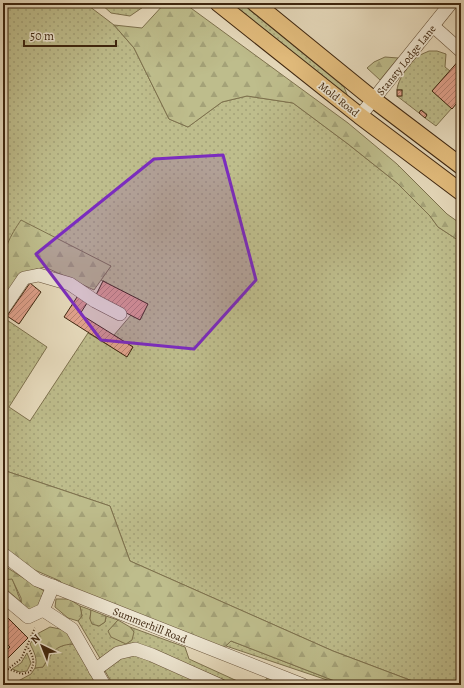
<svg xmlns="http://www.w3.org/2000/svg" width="464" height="688" viewBox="0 0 464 688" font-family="Alegreya,serif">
<defs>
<pattern id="grass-dots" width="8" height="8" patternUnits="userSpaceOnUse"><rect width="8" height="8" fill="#bebd8c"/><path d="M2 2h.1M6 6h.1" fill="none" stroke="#a4a278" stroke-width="1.8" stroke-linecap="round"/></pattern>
<pattern id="forest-firs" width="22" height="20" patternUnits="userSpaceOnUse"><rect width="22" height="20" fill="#bebd8c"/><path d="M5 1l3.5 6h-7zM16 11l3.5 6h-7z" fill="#a4a278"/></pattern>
<pattern id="building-hatch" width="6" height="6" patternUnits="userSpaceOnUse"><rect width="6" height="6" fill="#e1a28d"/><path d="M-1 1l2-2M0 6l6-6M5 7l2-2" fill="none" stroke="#b88472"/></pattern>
</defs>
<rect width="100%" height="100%" fill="#e7dbbd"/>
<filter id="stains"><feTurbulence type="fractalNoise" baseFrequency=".005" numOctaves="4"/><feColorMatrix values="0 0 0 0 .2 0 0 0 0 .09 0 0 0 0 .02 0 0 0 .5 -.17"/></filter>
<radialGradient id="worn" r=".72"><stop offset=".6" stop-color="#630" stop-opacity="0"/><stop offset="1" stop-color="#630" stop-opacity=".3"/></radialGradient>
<g fill="url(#grass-dots)" stroke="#7e724e">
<polygon points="3,3 85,3 114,25 134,48 169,119 188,127 222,102 247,96 293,103 348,144 397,183 430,216 438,227 461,242 461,685 423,685 333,651 130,561 110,506 3,470 3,319 4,318 47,347 9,407 30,421 88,333 126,356 133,347 114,335 131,315 104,281 100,280 111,266 4,246 3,248"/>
<polygon points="100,3 117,3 118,4 122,3 149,3 130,16 111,13"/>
<polygon points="226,3 241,3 344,87 350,102"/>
<path d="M429,51H437L446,54L445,67L450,71L432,91L452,108L436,126L425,118L427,114L421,110L419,113L397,96H401L402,90H397C397,81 410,62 417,57C421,54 425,53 429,51Z"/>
<polygon points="12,578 21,602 7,590 3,589 3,580"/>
<polygon points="80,606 91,610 90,619 99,626 105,622 106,616 118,620 112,628 134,632 130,627 185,647 189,659 246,685 236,685 154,650 101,660 78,621 82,616"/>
<polygon points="231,641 345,685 342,685 226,646"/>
<polygon points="66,644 76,644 100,685 11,685 31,674 35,668 43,667 55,649"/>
<polygon points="27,653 31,663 27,671 20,672 12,669 21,663"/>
<polygon points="135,653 210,685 113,685 105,671 113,662"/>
</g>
<g fill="url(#forest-firs)" stroke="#7e724e">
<polygon points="165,3 184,3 348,123 397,164 447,214 461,224 461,242 438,227 430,216 397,183 348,144 293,103 247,96 222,102 188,127 169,119 134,48 114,25 142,28"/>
<polygon points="385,57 398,58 380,80 367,68 374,62"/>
<path d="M21,220L111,266L94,290L45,267L22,273L3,302V274L6,271C0,252 11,235 21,220Z"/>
<polygon points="3,470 110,506 130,561 333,651 423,685 345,685 231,641 216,655 82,603 60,581 23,565 3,549"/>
<polygon points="3,565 44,591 38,607 28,613 22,608 21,598 12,579 3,580"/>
<polygon points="56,599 69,599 80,606 82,616 78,621 68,618 55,607"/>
<polygon points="91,610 106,616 105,622 99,626 92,624 90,619"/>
<polygon points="118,620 130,627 134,632 132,640 126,644 111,637 108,631"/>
<path d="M50,627L65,630L76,644C57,644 52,651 43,667L35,668C38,659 34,652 30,644L37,634Z"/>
<polygon points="267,678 292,685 262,685"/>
</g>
<g fill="url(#building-hatch)" stroke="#3e260f">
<polygon points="461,58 461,98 452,109 432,91"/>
<rect x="397" y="90" width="5" height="6"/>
<polygon points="421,110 427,115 425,118 419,113"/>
<polygon points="103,281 148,304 140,320 95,297"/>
<polygon points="30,283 41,292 19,324 7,316"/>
<polygon points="79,294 89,300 80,314 133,347 127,357 64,317"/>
<polygon points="3,613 28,638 3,663 3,654 10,647 3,640"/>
</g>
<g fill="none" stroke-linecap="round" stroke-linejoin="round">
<g stroke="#68533a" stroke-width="14">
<g id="minor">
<polyline points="433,26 461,51"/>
<polyline points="360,116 451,3"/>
<polyline points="3,309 24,278 39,275 70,284 95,301 120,314"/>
<polyline points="3,554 37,580 303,685"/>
<polyline points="3,596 28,617 43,610 53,586"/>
<polyline points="43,610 72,629 104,685"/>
<polyline points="95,670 118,653 135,649 152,655 219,685"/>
</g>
</g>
<g stroke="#3e260f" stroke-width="18">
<g id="major">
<polyline points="218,3 360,116 461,192"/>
<polyline points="255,3 374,100 461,166"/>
</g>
</g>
<g stroke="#3e260f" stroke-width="2" stroke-dasharray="1 2" stroke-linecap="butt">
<path d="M8,669L22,674L30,672C36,661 33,656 27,646"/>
<polyline points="3,684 8,669 21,659 35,628"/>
</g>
<use href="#minor" stroke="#efe8d4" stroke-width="13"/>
<use href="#major" stroke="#e4be7e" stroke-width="16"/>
</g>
<path fill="#7b2cbf" fill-opacity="0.2" stroke="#7b2cbf" stroke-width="3" stroke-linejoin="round" d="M223,155L256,280L194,349L101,340L36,254L154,159Z"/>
<g text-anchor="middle" stroke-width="3.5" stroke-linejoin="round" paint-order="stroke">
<g font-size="11" fill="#3e260f" stroke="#efe8d4">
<text transform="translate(406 60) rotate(-51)" y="4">Stansty Lodge Lane</text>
<text transform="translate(339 99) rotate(39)" y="4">Mold Road</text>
<text transform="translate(150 625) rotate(22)" y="4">Summerhill Road</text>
</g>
</g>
<rect width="464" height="688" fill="none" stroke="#e7dbbd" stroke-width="16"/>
<rect x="4" y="4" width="456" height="680" fill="none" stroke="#3e260f" stroke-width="2"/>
<rect x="8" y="8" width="448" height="672" fill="none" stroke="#3e260f"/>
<g transform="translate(42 646) rotate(317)" stroke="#efe8d4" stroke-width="3" paint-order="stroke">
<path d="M0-3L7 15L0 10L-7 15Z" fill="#3e260f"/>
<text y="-6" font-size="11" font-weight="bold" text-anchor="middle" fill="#3e260f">N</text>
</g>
<path d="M24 40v6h92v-6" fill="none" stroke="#3e260f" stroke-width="2"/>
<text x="30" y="40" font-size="12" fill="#3e260f" stroke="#efe8d4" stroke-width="3" paint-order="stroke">50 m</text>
<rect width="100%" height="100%" filter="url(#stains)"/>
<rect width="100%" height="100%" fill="url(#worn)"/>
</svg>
